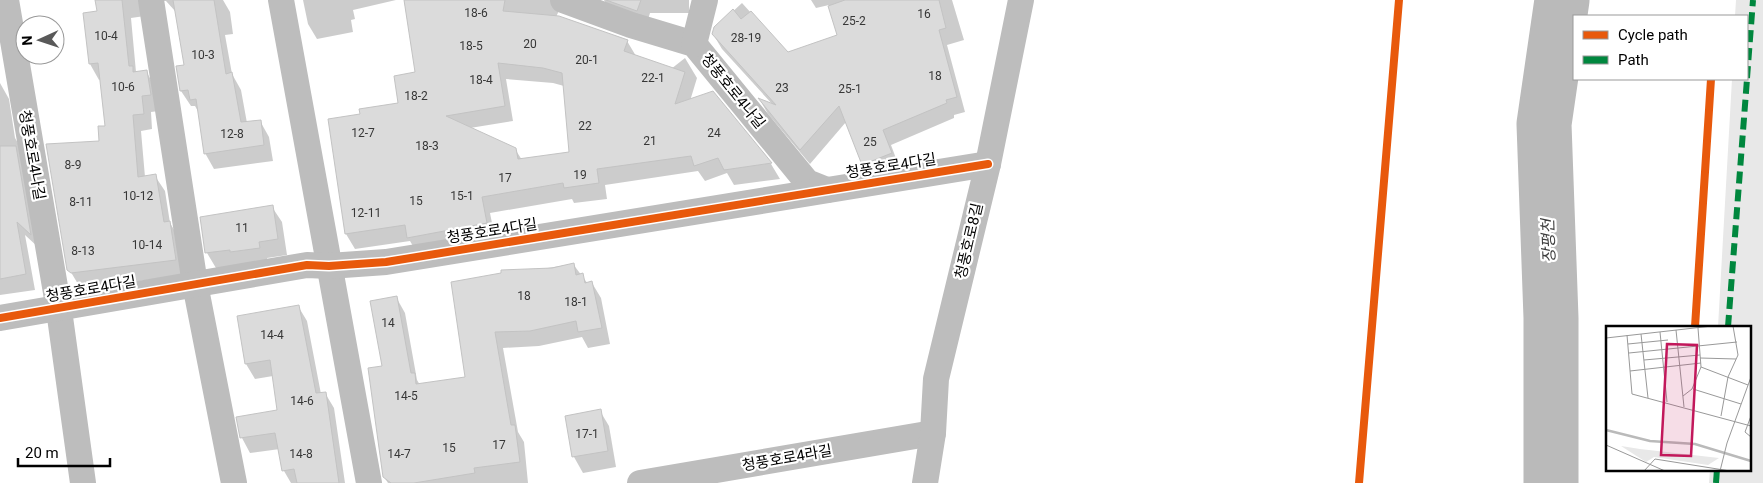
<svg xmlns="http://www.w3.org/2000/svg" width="1763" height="483" viewBox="0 0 1763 483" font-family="Roboto,'Noto Sans KR',sans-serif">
<rect width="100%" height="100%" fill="#fff"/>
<polygon fill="#e8e8e8" points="1736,0 1763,0 1763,483 1709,483 1710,469 1749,469 1749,327 1718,327 1732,79 1747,79 1747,16 1735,16"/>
<g fill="#0003" fill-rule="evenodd">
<polygon points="97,0 223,0 230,12 233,34 225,35 232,74 241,90 247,123 260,121 269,137 273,161 214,169 205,153 199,113 195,106 191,106 181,91 186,66 175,11 166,1 159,1 145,16 131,18 136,72 146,71 155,87 159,111 151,112 152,129 141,131 145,177 155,176 165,191 170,223 179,238 184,275 81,289 69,269 106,127 101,79 99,80 90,64 85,14 98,12"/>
<polygon points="303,0 396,0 353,10 355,19 351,20 353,32 317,39 308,24"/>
<path d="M404,0H564L556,17L627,41L636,56L671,69L685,58L697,78L690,101L713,93L771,164L780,179L734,185L727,173L705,181L698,171L605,185L607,199L574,203L572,199L490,213L495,238L417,253L410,241L355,249L346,234L361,115L399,104L416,73ZM506,79L553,83L564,86L570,153L522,160L515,149L470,128L513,121Z"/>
<polygon points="604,0 689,0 689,13 650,13 646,26 611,14"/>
<polygon points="811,0 952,0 964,40 947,45 965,112 954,115 954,118 891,145 900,169 872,180 864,165 846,122 810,164 768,114 760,100 773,105 722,49 713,34 715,28 742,3 830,100 838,36 829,5 816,8"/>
<polygon points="0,83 9,99 15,138 21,148 39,248 25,235 35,290 0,295"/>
<polygon points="272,207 282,222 287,255 267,258 268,263 216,268 207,253"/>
<polygon points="573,264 588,284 592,283 601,298 610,344 588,348 582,337 539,346 503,348 518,432 524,442 528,483 388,483 384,477 383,367 396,297 405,313 417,380 420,385 467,378 452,283"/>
<polygon points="298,306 307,321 321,394 325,393 334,408 345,483 291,483 284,471 280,449 250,453 242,438 279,411 273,376 255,379 246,364"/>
<polygon points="600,411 609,426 616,467 583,473 574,457 567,417"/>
</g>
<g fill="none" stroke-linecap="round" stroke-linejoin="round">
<polyline stroke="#bababa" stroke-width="55" points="1551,483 1551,318 1544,124 1562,0"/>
</g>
<g fill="#dbdbdb" stroke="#c3c3c3" fill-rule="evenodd">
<polygon points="95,0 122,0 129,66 133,66 133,72 147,70 151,95 142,96 144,114 133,115 138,177 156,174 164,222 170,221 176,260 71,273 67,270 46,144 99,141 98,126 105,126 98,63 89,64 83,13 97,11"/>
<polygon points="173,0 214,0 226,74 232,72 241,122 261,120 264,145 204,154 196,99 190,100 188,90 180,91 176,66 184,65"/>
<path d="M404,0H505L503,11L559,16L628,40L624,51L685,72L675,104L713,91L772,163L724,170L718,158L694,166L691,156L597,169L599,183L564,188L563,183L482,197L487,223L407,238L405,225L345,234L328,119L360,114L359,109L398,103L394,76L415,72ZM498,63L543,68L562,73L569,152L518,159L516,148L446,116L505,106Z"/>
<polygon points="606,0 641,0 637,11"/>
<polygon points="845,0 939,0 946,28 939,30 957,97 946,100 947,103 883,130 892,153 862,165 839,106 800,150 758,98 776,105 712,34 714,27 733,9 741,19 751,11 788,52 837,35 828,6"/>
<polygon points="0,146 16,146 31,235 17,222 26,274 0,279"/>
<polygon points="273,205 278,239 259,242 260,248 230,252 230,250 205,253 200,217"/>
<polygon points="574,263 576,275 583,273 585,283 592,281 602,328 578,332 576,321 530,331 495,332 511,425 515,425 520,462 474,468 475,473 414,483 391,483 383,477 368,368 382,366 370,301 397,296 411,373 415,373 416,384 465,377 451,282 501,273 501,270 552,268"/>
<polygon points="299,305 316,393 326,392 339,483 297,483 294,469 282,471 275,433 240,438 236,417 277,410 270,360 245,364 237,316"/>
<polygon points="601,409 608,451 572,457 565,416"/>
</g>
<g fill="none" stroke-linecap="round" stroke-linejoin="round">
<g stroke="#bdbdbd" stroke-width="26">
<polyline points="6,0 59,310 83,483"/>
<polyline points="151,0 195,284 234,483"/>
<polyline points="281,0 369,483"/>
<polyline points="563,0 631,25 694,44 807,182 827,190"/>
<polyline points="694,44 705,0"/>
<polyline points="0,318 307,265 329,266 386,262 988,164"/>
<polyline points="640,483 933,433"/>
<polyline points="925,483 933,433 936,379 988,164 1021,0"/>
</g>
<g stroke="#00873e" stroke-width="6" stroke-dasharray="12 6" stroke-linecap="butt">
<polyline points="1747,78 1753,0"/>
<polyline points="1728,327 1747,79"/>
<polyline points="1716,483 1717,469"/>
</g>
<g stroke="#fff" stroke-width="11">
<g id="cycleway">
<polyline points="0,318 307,265 329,266 386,262 988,164"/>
<polyline points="1695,327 1711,79"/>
<polyline points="1359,483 1399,0"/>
</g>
</g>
<use href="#cycleway" stroke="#e8590c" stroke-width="8"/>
</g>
<g text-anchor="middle" stroke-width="4.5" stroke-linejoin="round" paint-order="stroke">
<g font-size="12" fill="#373737">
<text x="476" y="17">18-6</text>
<text x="924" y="18">16</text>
<text x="854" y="25">25-2</text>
<text x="106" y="40">10-4</text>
<text x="746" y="42">28-19</text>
<text x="530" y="48">20</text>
<text x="471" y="50">18-5</text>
<text x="203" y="59">10-3</text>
<text x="587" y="64">20-1</text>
<text x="935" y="80">18</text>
<text x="653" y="82">22-1</text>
<text x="481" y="84">18-4</text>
<text x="123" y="91">10-6</text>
<text x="782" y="92">23</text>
<text x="850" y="93">25-1</text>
<text x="416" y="100">18-2</text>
<text x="585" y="130">22</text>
<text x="363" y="137">12-7</text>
<text x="714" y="137">24</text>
<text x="232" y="138">12-8</text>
<text x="650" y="145">21</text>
<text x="870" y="146">25</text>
<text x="427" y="150">18-3</text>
<text x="73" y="169">8-9</text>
<text x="580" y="179">19</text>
<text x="505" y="182">17</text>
<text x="138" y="200">10-12</text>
<text x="462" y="200">15-1</text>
<text x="416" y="205">15</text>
<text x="81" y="206">8-11</text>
<text x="366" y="217">12-11</text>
<text x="242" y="232">11</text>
<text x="147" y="249">10-14</text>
<text x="83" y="255">8-13</text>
<text x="524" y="300">18</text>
<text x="576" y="306">18-1</text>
<text x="388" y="327">14</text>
<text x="272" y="339">14-4</text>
<text x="406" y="400">14-5</text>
<text x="302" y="405">14-6</text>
<text x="587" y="438">17-1</text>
<text x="499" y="449">17</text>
<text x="449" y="452">15</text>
<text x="301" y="458">14-8</text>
<text x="399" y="458">14-7</text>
</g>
<g font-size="15" fill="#000" stroke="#fff">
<text transform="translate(733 91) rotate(51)" y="5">청풍호로4나길</text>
<text transform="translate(32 155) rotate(80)" y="5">청풍호로4나길</text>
<text transform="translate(891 166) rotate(-9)" y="5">청풍호로4다길</text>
<text transform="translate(492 231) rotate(-9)" y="5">청풍호로4다길</text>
<text transform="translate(969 241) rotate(-77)" y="5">청풍호로8길</text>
<text transform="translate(91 289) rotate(-10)" y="5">청풍호로4다길</text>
<text transform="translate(787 458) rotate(-10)" y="5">청풍호로4라길</text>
</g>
<g font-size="16" font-style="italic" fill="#3d3d3d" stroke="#fff">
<text transform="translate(1548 241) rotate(-92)" y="6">장평천</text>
</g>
</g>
<g transform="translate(1606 326)">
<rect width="145" height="145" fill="#fff"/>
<path d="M15,120L34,123L113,132L102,139L48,131L40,136Z" fill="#e8e8e8"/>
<path fill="none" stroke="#bababa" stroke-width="2.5" d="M0,104L44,115L89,118L145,135"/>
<path fill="none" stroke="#999" stroke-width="1" d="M70,4L78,81M54,6L61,76M35,8L42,72M21,9L26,68L145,100M0,12L106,0M22,18L62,14M23,27L131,16M94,32L130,33M38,34L94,29M95,41L142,59M24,45L95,37M87,63L135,78M77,70L86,63L95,41L92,2M115,90L122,51L132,29L127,0M145,90L139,106L145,111M0,119L59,145M38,145L49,133L124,145M114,145L121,117L145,51"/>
<path fill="#c2185b" fill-opacity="0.15" stroke="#c2185b" stroke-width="2.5" d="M61,18L91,19L85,130L55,129Z"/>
<rect width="145" height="145" fill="none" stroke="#000" stroke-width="2.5"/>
</g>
<rect x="1573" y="15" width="175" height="65" fill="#ffffff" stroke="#999999"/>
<rect x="1583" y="31" width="25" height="8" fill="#e8590c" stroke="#999999"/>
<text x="1618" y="40" font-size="15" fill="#000000">Cycle path</text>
<rect x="1583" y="56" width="25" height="8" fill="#00873e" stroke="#999999"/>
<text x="1618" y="65" font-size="15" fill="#000000">Path</text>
<g transform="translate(40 40) rotate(267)"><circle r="24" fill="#ffffff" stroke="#999999"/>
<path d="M0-4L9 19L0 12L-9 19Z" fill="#595959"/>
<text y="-8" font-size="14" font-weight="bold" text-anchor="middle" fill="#000000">N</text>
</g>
<path d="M18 458v8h92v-8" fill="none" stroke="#000000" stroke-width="2.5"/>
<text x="25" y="458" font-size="15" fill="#000000" stroke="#ffffff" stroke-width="4" paint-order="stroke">20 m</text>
</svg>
